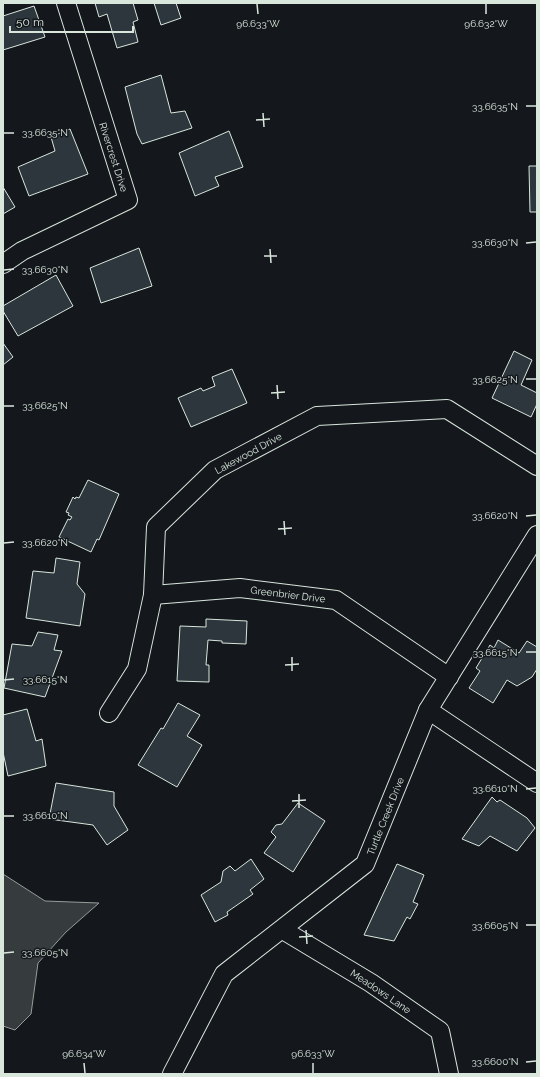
<svg xmlns="http://www.w3.org/2000/svg" width="540" height="1077" viewBox="0 0 540 1077" font-family="Raleway,sans-serif">
<rect width="100%" height="100%" fill="#14181c"/>
<polygon fill="#363b3e" stroke="#939e99" points="3,874 45,901 99,903 66,932 38,963 31,1014 15,1030 3,1026"/>
<g fill="#2c363c" stroke="#d8e6dc">
<polygon points="95,3 133,3 138,20 133,22 138,42 117,48 107,14 99,17"/>
<polygon points="154,3 176,3 181,18 161,25"/>
<polygon points="34,6 45,37 3,50 3,16"/>
<polygon points="161,75 171,113 185,111 192,128 142,144 137,134 125,87"/>
<polygon points="70,129 88,174 29,196 18,167 55,151 51,137"/>
<polygon points="229,131 243,167 215,177 219,186 195,196 179,153"/>
<polygon points="529,166 537,166 537,212 530,212"/>
<polygon points="3,187 15,207 3,214"/>
<polygon points="139,248 152,286 101,303 90,268"/>
<polygon points="56,275 73,306 18,336 3,311 3,306"/>
<polygon points="3,343 13,357 3,365"/>
<polygon points="514,351 532,360 521,385 537,393 537,404 531,417 492,398"/>
<polygon points="232,369 247,403 191,427 178,398 201,388 203,391 215,386 212,377"/>
<polygon points="88,480 119,494 99,540 97,539 91,552 59,537 68,519 70,520 72,517 68,515 69,513 66,512 73,497 75,499 76,497 79,498"/>
<polygon points="56,558 80,562 77,584 85,594 80,626 26,618 33,571 54,573"/>
<polygon points="206,619 247,621 246,644 222,643 222,641 208,640 206,665 209,665 209,682 177,681 180,626 206,627"/>
<polygon points="38,632 58,635 54,650 62,651 45,697 4,688 12,644 32,646"/>
<polygon points="498,640 519,653 527,641 537,647 537,669 532,677 517,686 507,680 493,703 469,688 480,671 476,668 490,645 494,648"/>
<polygon points="178,703 200,715 187,736 202,745 177,787 138,765 161,728 163,729"/>
<polygon points="27,709 36,741 42,739 46,766 8,776 3,752 3,715"/>
<polygon points="56,783 114,792 114,806 128,830 107,845 93,825 49,819"/>
<polygon points="492,797 497,802 500,800 527,818 535,828 517,851 490,836 479,846 462,839"/>
<polygon points="298,803 325,821 293,872 264,853 276,837 271,832 276,825 282,824"/>
<polygon points="251,859 264,879 250,890 253,894 227,912 228,915 215,922 201,895 221,882 223,871 230,866 235,871"/>
<polygon points="397,864 424,875 413,902 418,904 410,919 407,917 394,941 364,935"/>
</g>
<g fill="none" stroke-linecap="round" stroke-linejoin="round">
<g stroke="#d8e6dc" stroke-width="20">
<g id="minor">
<polyline points="3,264 22,251 128,200 66,3"/>
<polyline points="153,595 240,588 336,600 449,677"/>
<polyline points="428,710 537,783"/>
<polyline points="109,713 137,669 153,595 156,527 215,470 317,416 447,409 537,466"/>
<polyline points="283,930 371,983 440,1031 449,1074"/>
<polyline points="172,1074 224,974 365,864 428,710 537,535"/>
</g>
</g>
<use href="#minor" stroke="#14181c" stroke-width="18"/>
</g>
<path fill="none" stroke="#d8e6dc" stroke-width="1.5" d="M257,4L258,14M486,4V14M526,106H536M263,113L264,127M256,120L270,119M4,133H14M526,243L536,242M270,249L271,263M264,256H277M4,270L14,269M526,379H536M277,385L278,399M271,393L285,392M4,406H14M526,516L536,515M284,521L285,535M278,529L292,528M4,543L14,542M526,652H536M292,657V671M285,665L299,664M4,680L14,679M526,789L536,788M299,794V808M292,801L306,800M4,816H14M526,925H536M306,930L307,944M299,937L313,936M4,953L14,952M526,1062L536,1061M84,1063L85,1073M313,1063V1073"/>
<g text-anchor="middle" stroke-width="3" stroke-linejoin="round" paint-order="stroke">
<g font-size="10" fill="#d8e6dc" stroke="#14181c">
<text transform="translate(114 157) rotate(72)" y="4">Rivercrest Drive</text>
<text transform="translate(248 453) rotate(-29)" y="4">Lakewood Drive</text>
<text transform="translate(288 594) rotate(7)" y="4">Greenbrier Drive</text>
<text transform="translate(385 816) rotate(-68)" y="4">Turtle Creek Drive</text>
<text transform="translate(381 991) rotate(34)" y="4">Meadows Lane</text>
</g>
</g>
<g font-size="10" text-anchor="middle" fill="#d8e6dc" stroke="#14181c" stroke-width="3" stroke-linejoin="round" paint-order="stroke">
<text x="258" y="27">96.633°W</text>
<text x="486" y="27">96.632°W</text>
<text x="495" y="110">33.6635°N</text>
<text x="45" y="136">33.6635°N</text>
<text x="495" y="246">33.6630°N</text>
<text x="45" y="273">33.6630°N</text>
<text x="495" y="383">33.6625°N</text>
<text x="45" y="409">33.6625°N</text>
<text x="495" y="519">33.6620°N</text>
<text x="45" y="546">33.6620°N</text>
<text x="495" y="656">33.6615°N</text>
<text x="45" y="683">33.6615°N</text>
<text x="495" y="792">33.6610°N</text>
<text x="45" y="819">33.6610°N</text>
<text x="495" y="929">33.6605°N</text>
<text x="45" y="956">33.6605°N</text>
<text x="84" y="1057">96.634°W</text>
<text x="313" y="1057">96.633°W</text>
<text x="495" y="1065">33.6600°N</text>
</g>
<rect width="540" height="1077" fill="none" stroke="#d8e6dc" stroke-width="8"/>
<path d="M10 26v6h123v-6" fill="none" stroke="#d8e6dc" stroke-width="2"/>
<text x="16" y="26" font-size="12" fill="#d8e6dc" stroke="#14181c" stroke-width="3" paint-order="stroke">50 m</text>
</svg>
